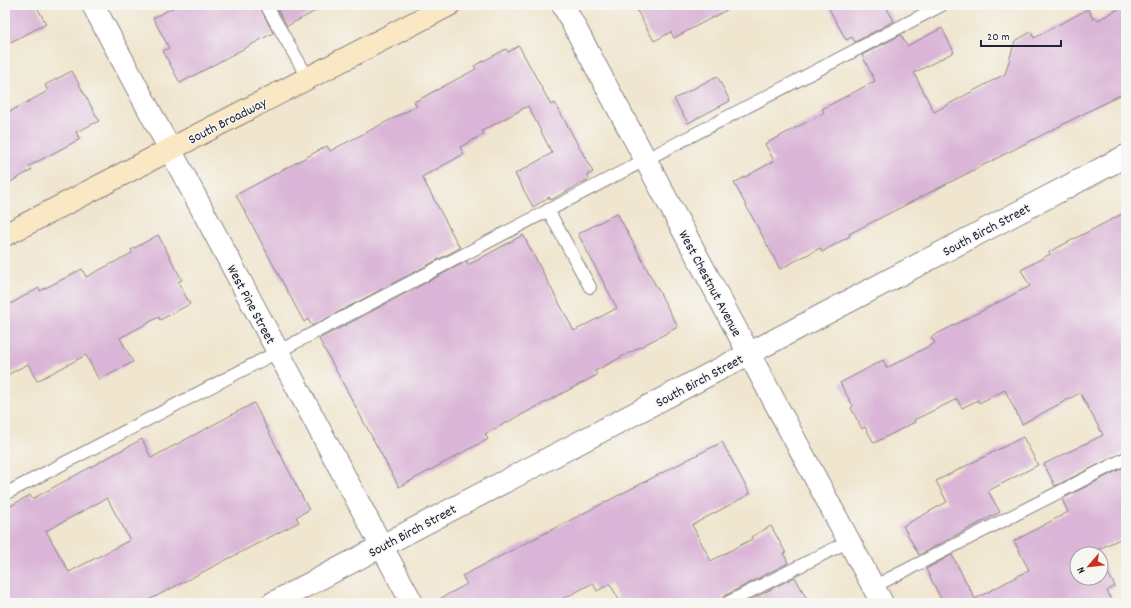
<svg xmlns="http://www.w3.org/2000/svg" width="1131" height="608" viewBox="0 0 1131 608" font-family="Dekko,sans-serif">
<rect width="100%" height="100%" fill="#f6f6f2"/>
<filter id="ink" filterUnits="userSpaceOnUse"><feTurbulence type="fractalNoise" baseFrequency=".025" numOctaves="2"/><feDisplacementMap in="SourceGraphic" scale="8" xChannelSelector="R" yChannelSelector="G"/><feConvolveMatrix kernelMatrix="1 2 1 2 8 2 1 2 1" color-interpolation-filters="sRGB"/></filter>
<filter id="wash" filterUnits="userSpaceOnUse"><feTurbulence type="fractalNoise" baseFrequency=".012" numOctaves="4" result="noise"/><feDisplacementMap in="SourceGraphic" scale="16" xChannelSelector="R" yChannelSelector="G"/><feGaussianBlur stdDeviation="0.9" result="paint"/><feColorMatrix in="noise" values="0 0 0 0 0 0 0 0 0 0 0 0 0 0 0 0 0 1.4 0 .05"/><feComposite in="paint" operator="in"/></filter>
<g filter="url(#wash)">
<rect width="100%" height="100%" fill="#f0e5ce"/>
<g id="blocks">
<g fill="#dab5d7" fill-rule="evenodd">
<polygon points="5,5 36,5 46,24 5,45"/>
<polygon points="178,5 259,5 273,33 180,83 163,51 169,48 153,18"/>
<polygon points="275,5 327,5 287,26"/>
<polygon points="634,5 736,5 674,38 671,32 654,41"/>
<polygon points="827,5 885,5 894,21 855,42 852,37 846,40"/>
<polygon points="1126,5 1126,92 849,234 850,236 822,252 820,248 780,269 734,183 774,161 765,144 824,113 822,109 875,81 862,55 901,35 907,46 942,28 954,52 914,73 934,112 1005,74 1015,41 1031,32 1034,38 1088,9 1093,19 1096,18 1098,20"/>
<polygon points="519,46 551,105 555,103 593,172 587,175 589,179 551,200 549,197 533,207 515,174 552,153 528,106 482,131 484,134 460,147 464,154 422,177 460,248 312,326 308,319 304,322 236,195 327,146 330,151 417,106 414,102 476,69 474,66 506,49 508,52"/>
<polygon points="72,71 99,121 76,132 80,139 29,166 32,170 5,185 5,114 48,91 45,85"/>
<polygon points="717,76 730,101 688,123 674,99"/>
<polygon points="1126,212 1126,451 1055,486 1044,464 1103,435 1080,393 1022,424 1005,390 979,403 978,400 962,408 957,399 914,420 915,422 874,443 865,427 862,429 851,408 853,406 840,383 883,360 887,368 935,343 931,337 1030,286 1021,270 1050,254 1049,252"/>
<polygon points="617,213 678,327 595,371 597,375 485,434 488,439 399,487 319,339 467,261 468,265 523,235 574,331 617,308 578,234"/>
<polygon points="158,235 182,280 178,282 190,304 160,320 159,317 120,338 133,362 99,380 86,355 37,381 28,364 5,376 5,307 39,288 40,291 82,269 86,277 132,253 131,250"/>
<path d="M254,403L309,510L296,517L299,522L143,603H5V509L30,495L32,499L142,439L151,458ZM107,498L130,540L69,572L46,531Z"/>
<polygon points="1023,437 1038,465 988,491 1000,512 919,555 903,526 947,502 936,481"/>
<polygon points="722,442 750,494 692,525 711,561 752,539 751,537 771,526 786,553 784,554 788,563 724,596 720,603 621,603 610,584 597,591 593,583 555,603 432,603 467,584 462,576"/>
<polygon points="1126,466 1126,536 1099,549 1103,557 1101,558 1101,554 1077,554 1077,578 1101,578 1101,560 1115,586 1107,591 1113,603 943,603 926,569 952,555 975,599 1029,570 1014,541 1068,512 1062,499"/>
<polygon points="795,577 809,603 744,603"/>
</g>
</g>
</g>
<g filter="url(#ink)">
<use href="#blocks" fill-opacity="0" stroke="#898484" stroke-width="1"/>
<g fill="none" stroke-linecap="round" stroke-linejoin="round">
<g stroke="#898484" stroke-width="14">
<g id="lane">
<polyline points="266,5 308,78"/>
<polyline points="548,210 590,287"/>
<polyline points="5,494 942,5"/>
<polyline points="873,587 1126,458"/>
<polyline points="727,603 849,541"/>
</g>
</g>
<g stroke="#898484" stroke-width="24">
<g id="street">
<polyline points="93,5 412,603"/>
<polyline points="563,5 882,603"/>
<polyline points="273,603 1126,156"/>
</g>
</g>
<g stroke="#898484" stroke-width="24">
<polyline id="secondary" points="5,235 449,5"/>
</g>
<use href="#lane" stroke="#fff" stroke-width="12"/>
<use href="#street" stroke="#fff" stroke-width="22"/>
<use href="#secondary" stroke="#fae7c3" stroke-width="22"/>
</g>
</g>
<g text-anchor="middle" stroke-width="3" stroke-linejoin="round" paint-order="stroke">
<g font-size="14" fill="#22223b" stroke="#f6f6f2">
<text transform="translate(227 120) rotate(-27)" y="5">South Broadway</text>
<text transform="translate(986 229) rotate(-28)" y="5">South Birch Street</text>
<text transform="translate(711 283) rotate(62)" y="5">West Chestnut Avenue</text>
<text transform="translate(252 304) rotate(62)" y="5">West Pine Street</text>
<text transform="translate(699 380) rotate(-28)" y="5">South Birch Street</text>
<text transform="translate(412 530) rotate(-28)" y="5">South Birch Street</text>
</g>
</g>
<rect width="1131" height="608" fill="none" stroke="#f6f6f2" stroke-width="20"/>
<g transform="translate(1089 566) rotate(242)"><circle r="19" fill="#f6f6f2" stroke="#a1a1a9"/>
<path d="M0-3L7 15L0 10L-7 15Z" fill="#c8321e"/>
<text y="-6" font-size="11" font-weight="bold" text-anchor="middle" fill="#22223b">N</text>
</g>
<path d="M981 40v6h80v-6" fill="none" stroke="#22223b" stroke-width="2"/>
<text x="987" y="40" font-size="12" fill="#22223b" stroke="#f6f6f2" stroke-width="3" paint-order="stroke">20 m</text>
</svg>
